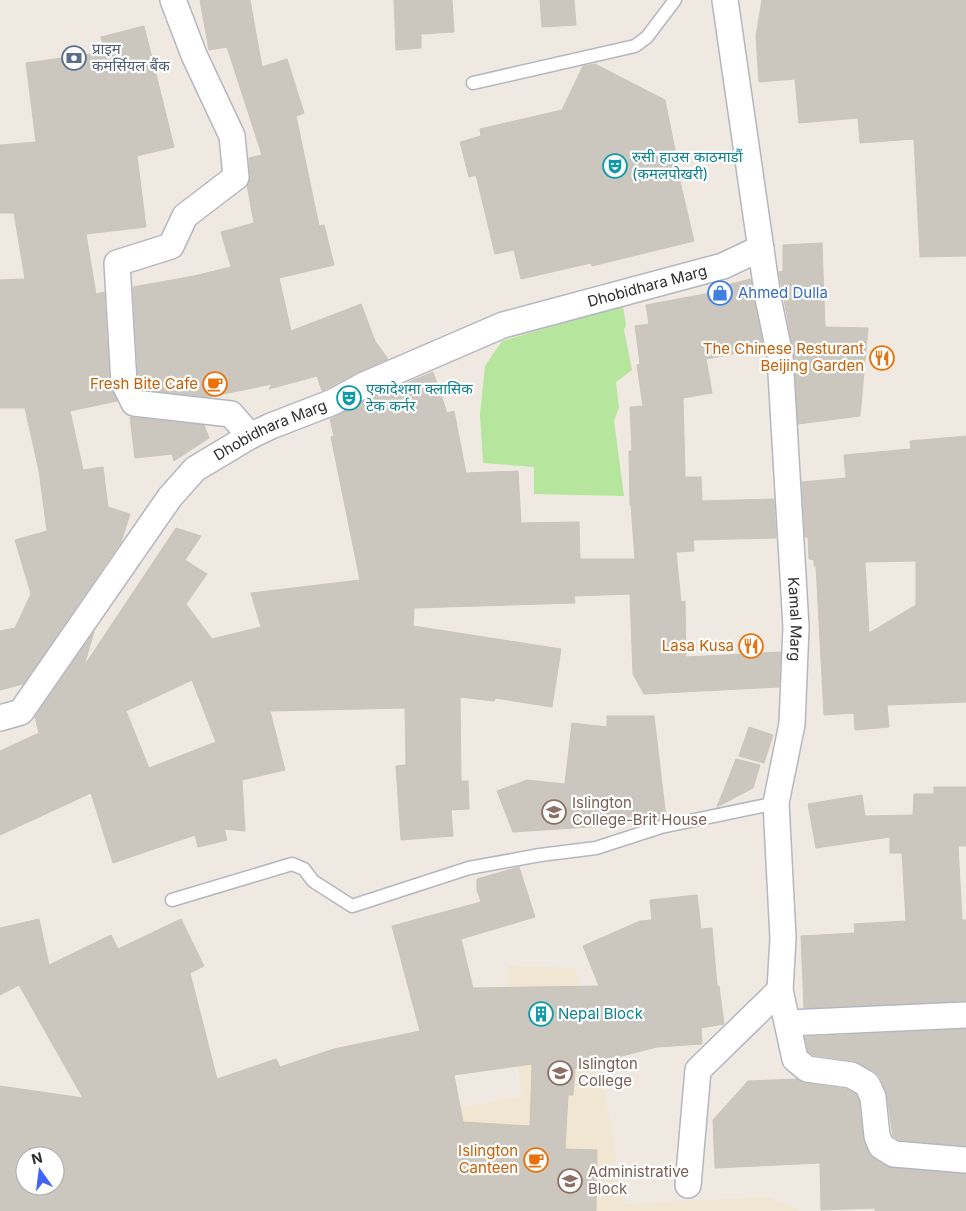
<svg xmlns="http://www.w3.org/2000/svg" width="966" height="1211" viewBox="0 0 966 1211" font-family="Inter,'Noto Sans Devanagari',sans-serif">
<rect width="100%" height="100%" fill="#efe9e1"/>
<polygon fill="#f0e6d1" points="508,966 575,968 597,1050 624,1204 767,1197 798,1209 798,1211 443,1211 425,1116 521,1096"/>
<polygon fill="#b6e59e" points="623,306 626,325 624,330 632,370 616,382 619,407 614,421 624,496 534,494 534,467 483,463 480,414 485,366 502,341"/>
<g fill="#cbc7bf" stroke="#cbc5ba" fill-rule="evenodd">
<polygon points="200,0 250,0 262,67 287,59 304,113 296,116 319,226 324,225 334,265 279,278 291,331 361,304 375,341 388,359 358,372 322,391 317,376 269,389 272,384 209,397 143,390 138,379 133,287 194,276 231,267 221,232 254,223 247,185 250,176 249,158 262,155 227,47 209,50"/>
<polygon points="394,0 452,0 454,32 421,34 421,48 396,50"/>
<polygon points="540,0 574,0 576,25 542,27"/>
<polygon points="762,0 966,0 966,256 920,257 914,139 860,143 858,118 799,123 795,79 759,82 756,36"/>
<polygon points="144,26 174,147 137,156 146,227 86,234 96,294 104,292 110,384 117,401 70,411 83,470 103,467 108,507 130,514 121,542 23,684 0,690 0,631 15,628 31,594 15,540 47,531 39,471 25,408 0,408 0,280 25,279 14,213 0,213 0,145 36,142 26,63 105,52 101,37"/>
<polygon points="595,64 665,100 677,160 675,160 694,241 592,266 591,263 521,279 514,250 495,254 476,175 469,177 460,142 481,136 480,129 562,110 583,66"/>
<polygon points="822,243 825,327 868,328 860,416 798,424 794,355 779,272 783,271 783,245"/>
<path d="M751,279L764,348L706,359L712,393L683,398L685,477H701L702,501L774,499L776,538L693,540L694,551L676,552L681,602L685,601L686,657L781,652L779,687L644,694L633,674L630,594L574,596L575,603L414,608L413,626L561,649L552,707L495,698L494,701L460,697L461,781H468L469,809L451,810L453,836L401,840L396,766L406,765L405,708L270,711L285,770L242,780L245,831L224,829L227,840L198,847L195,835L113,863L91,793L0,835V751L39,733L35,717L94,632L84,666L176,528L201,536L185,560L207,574L186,604L212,639L261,627L251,593L360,580L331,437L334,436L330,419L370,398L433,372L447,413L454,411L466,473L518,471L521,523L579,522L580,559H635L631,505H630L629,451H632L630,407L643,406L637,365L640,364L635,326L649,324L646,305L710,293L709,289ZM192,680L216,742L149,768L126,711Z"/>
<polygon points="130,417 204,425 209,438 174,461 172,454 135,458"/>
<path d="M966,436V702L887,705L889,727L855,730L854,713L824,715L816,566H814V560L809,559L808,537H805L802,482L846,478L844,455L911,449L910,441ZM916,561V605L869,633L865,562Z"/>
<polygon points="607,716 654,716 666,818 605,826 513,832 497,791 527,780 565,784 572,723 607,727"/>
<polygon points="749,727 773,735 764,763 739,756"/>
<polygon points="736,759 760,765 753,788 717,807"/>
<polygon points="934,787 966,787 966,846 958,846 962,920 966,920 966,1001 804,1008 801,936 855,933 854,924 906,921 902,853 890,853 890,837 816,848 808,804 862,795 865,816 913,815 914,794 934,794"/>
<path d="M519,867L535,917L461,939L473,988L599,986L583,946L640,921L652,920L650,900L697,895L701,929L712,928L717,986H719L724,1024L701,1028L702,1044L657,1047L575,1068L573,1095H568L565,1149L597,1150L596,1211H0V1086L83,1098L19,985L0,995V928L39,919L49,965L111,935L118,949L181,919L204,966L190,973L217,1079L276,1059L280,1067L334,1049L420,1031L392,926L481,902L477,890V879ZM532,1064L530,1126L463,1122L454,1075ZM25,1156H55V1186H25Z"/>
<polygon points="966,1029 966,1146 899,1140 893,1136 887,1095 880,1077 874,1071 853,1061 813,1055 808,1051 805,1037"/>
<polygon points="797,1079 805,1083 846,1089 856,1094 859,1101 863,1138 868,1151 873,1158 886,1166 893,1168 966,1174 966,1211 875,1211 875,1208 821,1210 820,1163 715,1168 713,1120 748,1081"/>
</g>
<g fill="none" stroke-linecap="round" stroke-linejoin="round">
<g stroke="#b4b7c1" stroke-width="15">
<g id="lane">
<polyline points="473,83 635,46 647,37 675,0"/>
<polyline points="172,900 292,864 304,869 313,881 352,906 469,868 540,855 596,848 661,827 776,803"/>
</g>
</g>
<g stroke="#b4b7c1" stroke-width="28">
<g id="street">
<polyline points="173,0 194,55 232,136 236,177 185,216 171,246 117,263 124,383 134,403 231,414 250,436"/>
<path id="s1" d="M725,0L768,298L780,356L796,627L792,724L776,803L783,938L780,990L795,1059L807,1069L851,1075L867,1084L873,1097L877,1136L881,1146L894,1154L966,1160"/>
<path id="s2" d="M0,718L21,712L170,497L195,469L250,436L271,426L333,402L364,385L503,325L723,266L761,248"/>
<polyline points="788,1023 966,1015"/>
<polyline points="688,1185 698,1070 780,990"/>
</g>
</g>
<use href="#lane" stroke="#fff" stroke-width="12"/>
<use href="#street" stroke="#fff" stroke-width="25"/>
</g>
<defs>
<g id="bank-ring" transform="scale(1.25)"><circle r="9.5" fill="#fff" stroke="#5c6f8a" stroke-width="1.5"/><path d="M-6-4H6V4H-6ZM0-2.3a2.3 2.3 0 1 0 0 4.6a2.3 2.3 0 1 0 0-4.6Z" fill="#5c6f8a"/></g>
<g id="theatre-ring" transform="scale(1.25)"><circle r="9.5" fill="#fff" stroke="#0f9aa8" stroke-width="1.5"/><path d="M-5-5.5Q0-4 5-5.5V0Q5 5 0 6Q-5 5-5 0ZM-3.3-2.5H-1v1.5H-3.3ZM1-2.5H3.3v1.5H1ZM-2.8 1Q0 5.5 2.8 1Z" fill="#0f9aa8"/></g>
<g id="shop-ring" transform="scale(1.25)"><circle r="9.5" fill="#fff" stroke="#3f7fe0" stroke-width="1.5"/><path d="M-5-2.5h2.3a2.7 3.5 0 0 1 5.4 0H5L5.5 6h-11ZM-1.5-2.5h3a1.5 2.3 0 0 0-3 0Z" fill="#3f7fe0"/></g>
<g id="restaurant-ring" transform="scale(1.25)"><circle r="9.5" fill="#fff" stroke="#e8710a" stroke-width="1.5"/><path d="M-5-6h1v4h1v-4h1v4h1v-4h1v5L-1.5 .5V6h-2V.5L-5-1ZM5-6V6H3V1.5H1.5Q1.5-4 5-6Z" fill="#e8710a"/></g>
<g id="cafe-ring" transform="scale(1.25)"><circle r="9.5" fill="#fff" stroke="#e8710a" stroke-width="1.5"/><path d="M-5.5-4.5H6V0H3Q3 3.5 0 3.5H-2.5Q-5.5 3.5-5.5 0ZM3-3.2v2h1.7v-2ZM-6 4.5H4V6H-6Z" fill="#e8710a"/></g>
<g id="university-ring" transform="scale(1.25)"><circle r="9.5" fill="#fff" stroke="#8d6e63" stroke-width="1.5"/><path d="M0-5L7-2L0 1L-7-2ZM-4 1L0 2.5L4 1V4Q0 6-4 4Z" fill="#8d6e63"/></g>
<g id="building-ring" transform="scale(1.25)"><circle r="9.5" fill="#fff" stroke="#0f9aa8" stroke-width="1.5"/><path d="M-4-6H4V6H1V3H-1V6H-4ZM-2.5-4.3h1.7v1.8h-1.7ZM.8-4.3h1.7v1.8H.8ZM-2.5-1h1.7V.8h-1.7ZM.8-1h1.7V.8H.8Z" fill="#0f9aa8"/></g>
</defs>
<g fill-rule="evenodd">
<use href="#bank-ring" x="74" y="58"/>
<use href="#theatre-ring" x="615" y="166"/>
<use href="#shop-ring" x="720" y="293"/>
<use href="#restaurant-ring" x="882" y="358"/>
<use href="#cafe-ring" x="215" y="384"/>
<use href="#theatre-ring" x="349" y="398"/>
<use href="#restaurant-ring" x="751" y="646"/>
<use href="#university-ring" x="554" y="812"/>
<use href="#building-ring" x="541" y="1014"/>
<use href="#university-ring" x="560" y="1073"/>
<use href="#cafe-ring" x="536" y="1160"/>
<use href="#university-ring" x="570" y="1181"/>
</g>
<g text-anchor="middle" stroke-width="4.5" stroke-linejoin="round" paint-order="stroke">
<g font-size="15" fill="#4e5e75" stroke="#fff" text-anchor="start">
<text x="92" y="54">प्राइम<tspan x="92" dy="17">कमर्सियल बैंक</tspan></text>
</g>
<g font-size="15" fill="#0d838f" stroke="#fff" text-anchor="start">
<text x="632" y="162">रुसी हाउस काठमाडौं<tspan x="632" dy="17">(कमलपोखरी)</tspan></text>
<text x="366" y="394">एकादेशमा क्लासिक<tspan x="366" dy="17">टेक कर्नर</tspan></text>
<text x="558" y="1019">Nepal Block</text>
</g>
<g font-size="15" fill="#2e2e2e" stroke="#fff">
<text dy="5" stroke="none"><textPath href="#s2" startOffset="811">Dhobidhara Marg</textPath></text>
<text dy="5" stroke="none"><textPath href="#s2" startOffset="406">Dhobidhara Marg</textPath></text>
<text dy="5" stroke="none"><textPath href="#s1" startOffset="624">Kamal Marg</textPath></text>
</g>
<g font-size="15" fill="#366cbe" stroke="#fff" text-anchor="start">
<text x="738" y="298">Ahmed Dulla</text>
</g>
<g font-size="15" fill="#c56008" stroke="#fff" text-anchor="end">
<text x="864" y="354">The Chinese Resturant<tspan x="864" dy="17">Beijing Garden</tspan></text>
<text x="198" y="389">Fresh Bite Cafe</text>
<text x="734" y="651">Lasa Kusa</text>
<text x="518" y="1156">Islington<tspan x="518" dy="17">Canteen</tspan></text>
</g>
<g font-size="15" fill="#785e54" stroke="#fff" text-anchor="start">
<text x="572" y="808">Islington<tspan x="572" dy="17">College-Brit House</tspan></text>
<text x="578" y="1069">Islington<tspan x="578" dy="17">College</tspan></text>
<text x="588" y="1177">Administrative<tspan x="588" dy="17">Block</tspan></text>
</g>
</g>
<g transform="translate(40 1171) rotate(346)"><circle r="24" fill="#ffffff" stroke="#ababab"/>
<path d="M0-4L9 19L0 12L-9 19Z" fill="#4264fb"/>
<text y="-8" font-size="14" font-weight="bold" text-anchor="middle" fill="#2e2e2e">N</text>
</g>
</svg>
